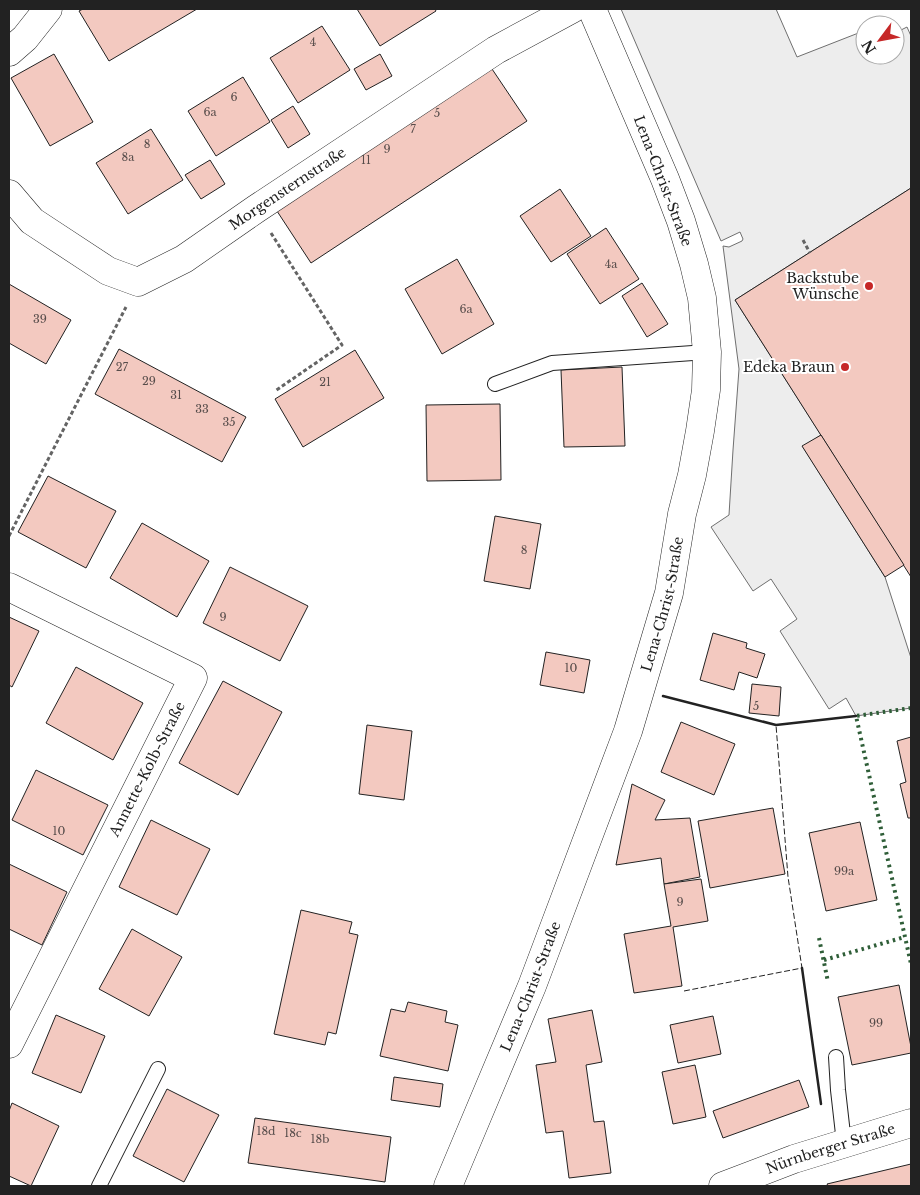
<svg xmlns="http://www.w3.org/2000/svg" width="920" height="1195" viewBox="0 0 920 1195" font-family="'Libre Baskerville',serif">
<rect width="100%" height="100%" fill="#fff"/>
<polygon fill="#ededed" stroke="#6f6f6f" points="621,9 776,9 797,57 861,32 865,33 865,55 895,55 895,33 907,27 911,36 911,188 735,300 821,435 803,447 885,577 911,658 911,708 856,716 846,698 829,709 780,631 797,619 771,579 753,591 711,527 729,515 733,450 739,369 723,246 729,247 742,241 743,239 740,232 721,241"/>
<g fill="#f3c9c0" stroke="#222">
<polygon points="83,9 197,9 109,61 79,11"/>
<polygon points="357,9 435,9 436,11 380,46"/>
<polygon points="322,26 350,70 298,103 270,58"/>
<polygon points="54,54 93,122 50,146 11,78"/>
<polygon points="380,54 392,76 366,90 354,69"/>
<polygon points="490,66 527,121 311,263 275,208"/>
<polygon points="243,77 270,122 216,156 188,111"/>
<polygon points="293,106 310,134 288,148 271,120"/>
<polygon points="151,129 183,180 128,214 96,163"/>
<polygon points="210,160 225,184 201,199 185,175"/>
<polygon points="911,188 911,577 735,300"/>
<polygon points="560,189 591,236 551,262 520,216"/>
<polygon points="606,228 639,279 600,304 567,254"/>
<polygon points="457,259 494,324 442,354 405,289"/>
<polygon points="642,283 668,324 647,337 622,296"/>
<polygon points="9,284 71,320 46,364 9,343"/>
<polygon points="119,349 246,417 222,462 95,394"/>
<polygon points="355,350 384,398 303,447 275,399"/>
<polygon points="622,367 625,446 564,447 561,370"/>
<polygon points="500,404 501,480 427,481 426,405"/>
<polygon points="821,435 904,565 885,577 802,446"/>
<polygon points="48,476 116,511 86,568 18,532"/>
<polygon points="495,516 541,524 530,589 484,581"/>
<polygon points="142,523 209,561 177,617 110,578"/>
<polygon points="230,567 308,606 280,661 203,623"/>
<polygon points="9,617 39,631 12,687 9,685"/>
<polygon points="713,633 747,643 746,648 765,654 757,678 739,672 734,690 700,680"/>
<polygon points="546,652 590,660 584,693 540,685"/>
<polygon points="76,667 143,703 113,760 46,723"/>
<polygon points="223,681 282,712 238,795 179,763"/>
<polygon points="752,684 781,687 779,716 749,713"/>
<polygon points="681,722 735,744 714,795 661,772"/>
<polygon points="367,725 412,731 404,800 359,794"/>
<polygon points="911,737 911,818 908,818 900,784 906,782 897,741"/>
<polygon points="36,770 108,805 83,855 12,820"/>
<polygon points="632,784 665,800 655,820 690,818 700,877 664,884 661,858 616,865"/>
<polygon points="773,808 785,874 710,888 698,821"/>
<polygon points="151,820 210,849 177,915 119,887"/>
<polygon points="860,822 877,900 826,911 809,833"/>
<polygon points="9,864 67,892 42,945 9,929"/>
<polygon points="701,879 708,921 673,927 682,986 634,993 624,934 671,926 664,884"/>
<polygon points="301,910 352,922 349,933 358,935 336,1034 328,1032 325,1045 274,1034"/>
<polygon points="132,929 182,957 149,1016 99,989"/>
<polygon points="899,985 911,1047 911,1053 852,1065 838,997"/>
<polygon points="408,1002 447,1011 445,1022 458,1025 448,1071 380,1056 391,1009 405,1012"/>
<polygon points="592,1010 602,1062 586,1065 594,1122 604,1121 611,1173 569,1178 563,1131 546,1133 536,1065 556,1062 548,1019"/>
<polygon points="56,1015 105,1036 81,1093 32,1073"/>
<polygon points="713,1016 721,1054 678,1063 670,1025"/>
<polygon points="695,1065 706,1117 673,1124 662,1072"/>
<polygon points="394,1077 443,1084 440,1107 391,1100"/>
<polygon points="799,1080 809,1107 723,1138 713,1111"/>
<polygon points="167,1089 219,1115 184,1182 133,1156"/>
<polygon points="12,1103 59,1126 31,1186 9,1176 9,1111"/>
<polygon points="255,1118 391,1137 385,1182 248,1163"/>
<polygon points="911,1164 911,1186 828,1186 827,1184"/>
</g>
<g fill="none" stroke-linecap="round" stroke-linejoin="round">
<g stroke="#222" stroke-width="16">
<g id="service">
<polyline points="495,384 552,363 707,352"/>
<polyline points="836,1057 838,1090 844,1143"/>
<polyline points="99,1186 158,1069"/>
</g>
</g>
<g stroke="#222" stroke-width="29">
<g id="minor">
<polyline points="9,52 25,38 48,9"/>
<path id="s1" d="M9,194L32,221L108,271L138,282L184,259L256,209L496,50L572,9"/>
<polyline points="9,587 193,678 9,1044"/>
<path id="s2" d="M448,1186L532,986L628,731L669,593L682,514L692,475L700,431L706,390L707,352L702,298L694,264L681,221L665,179L592,9"/>
<path id="s3" d="M723,1186L794,1159L911,1123"/>
</g>
</g>
<g stroke="#646464" stroke-width="3" stroke-dasharray="4 2.5" stroke-linecap="butt">
<polyline points="271,233 342,345 275,391"/>
<polyline points="803,240 810,253"/>
<polyline points="9,536 126,307"/>
</g>
<use href="#service" stroke="#fff" stroke-width="14"/>
<use href="#minor" stroke="#fff" stroke-width="28"/>
<g stroke="#2f5e38" stroke-width="4" stroke-dasharray="2.5 4" stroke-linecap="butt">
<polyline points="911,708 856,716 911,964"/>
<polyline points="819,938 828,982"/>
<polyline points="824,960 905,937"/>
</g>
<polyline stroke="#222" stroke-width="1" stroke-dasharray="6 2.5" stroke-linecap="butt" points="684,991 802,968 788,877 776,725"/>
<g stroke="#222" stroke-width="2.5">
<polyline points="663,696 776,725 856,716"/>
<polyline points="802,968 821,1104"/>
</g>
</g>
<g fill="#c62828" stroke="#fff" stroke-width="2">
<circle cx="869" cy="286" r="5"/>
<circle cx="845" cy="367" r="5"/>
</g>
<g text-anchor="middle" stroke-width="4" stroke-linejoin="round" paint-order="stroke">
<g font-size="11" fill="#564c4a">
<text x="313" y="46">4</text>
<text x="234" y="101">6</text>
<text x="210" y="116">6a</text>
<text x="437" y="117">5</text>
<text x="413" y="133">7</text>
<text x="147" y="148">8</text>
<text x="387" y="153">9</text>
<text x="128" y="161">8a</text>
<text x="366" y="164">11</text>
<text x="611" y="268">4a</text>
<text x="466" y="313">6a</text>
<text x="40" y="323">39</text>
<text x="122" y="371">27</text>
<text x="149" y="385">29</text>
<text x="325" y="386">21</text>
<text x="176" y="399">31</text>
<text x="202" y="413">33</text>
<text x="229" y="426">35</text>
<text x="524" y="554">8</text>
<text x="223" y="621">9</text>
<text x="571" y="672">10</text>
<text x="756" y="710">5</text>
<text x="59" y="835">10</text>
<text x="844" y="875">99a</text>
<text x="680" y="906">9</text>
<text x="876" y="1027">99</text>
<text x="266" y="1135">18d</text>
<text x="293" y="1137">18c</text>
<text x="320" y="1143">18b</text>
</g>
<g font-size="14" fill="#222" stroke="#fff">
<text transform="translate(663 181) rotate(69)" y="5">Lena-Christ-Straße</text>
<text dy="5" stroke="none"><textPath href="#s1" startOffset="335">Morgensternstraße</textPath></text>
<text dy="5" stroke="none"><textPath href="#s2" startOffset="621">Lena-Christ-Straße</textPath></text>
<text transform="translate(147 769) rotate(-63)" y="5">Annette-Kolb-Straße</text>
<text dy="5" stroke="none"><textPath href="#s2" startOffset="216">Lena-Christ-Straße</textPath></text>
<text dy="5" stroke="none"><textPath href="#s3" startOffset="114">Nürnberger Straße</textPath></text>
</g>
<g font-size="14" fill="#222" stroke="#fff" text-anchor="end">
<text x="859" y="283">Backstube<tspan x="859" dy="16">Wünsche</tspan></text>
<text x="835" y="372">Edeka Braun</text>
</g>
</g>
<rect width="920" height="1195" fill="none" stroke="#222222" stroke-width="20"/>
<g transform="translate(880 40) rotate(238)"><circle r="24" fill="#ffffff" stroke="#a7a7a7"/>
<path d="M0-4L9 19L0 12L-9 19Z" fill="#c62828"/>
<text y="-8" font-size="14" font-weight="bold" text-anchor="middle" fill="#222222">N</text>
</g>
</svg>
